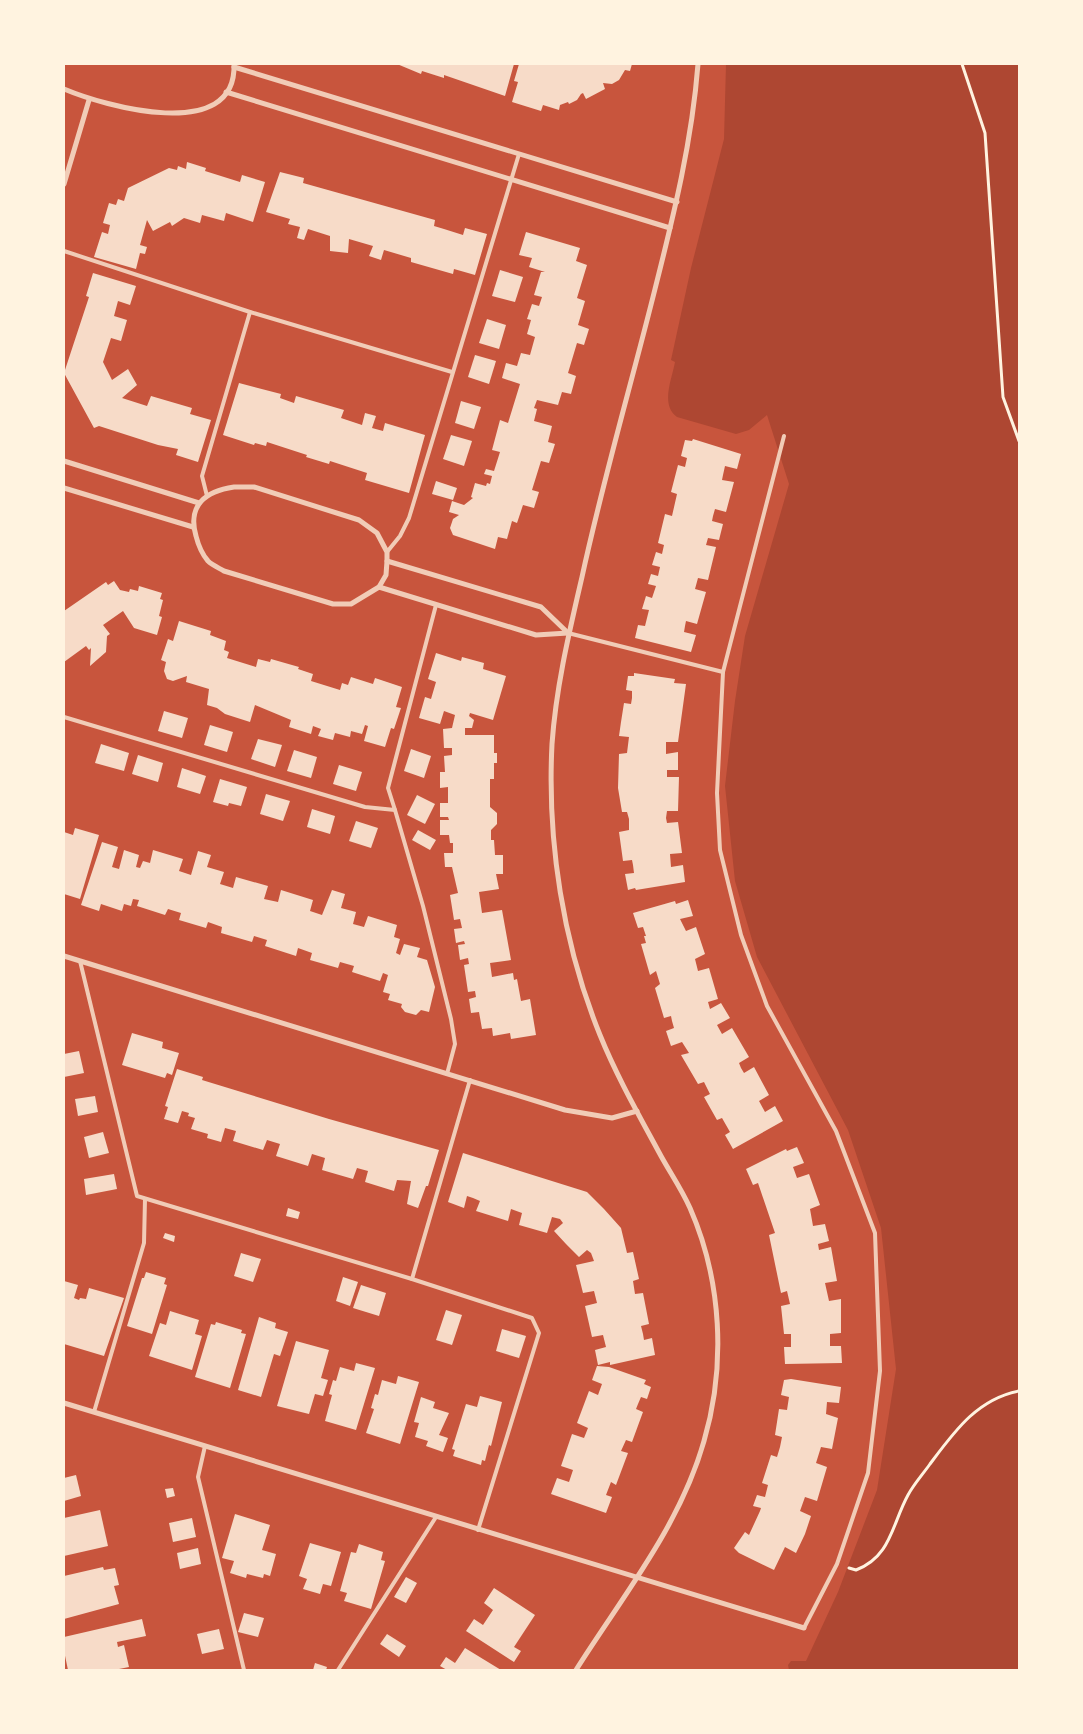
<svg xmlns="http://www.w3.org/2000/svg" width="1083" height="1734" viewBox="0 0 1083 1734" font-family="Karla,sans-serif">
<rect width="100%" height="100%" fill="#c8553d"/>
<path fill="#ae4732" d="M726,64H1019V1670H789L788,1665L791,1661H806L838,1592L877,1490L896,1369L881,1228L848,1130L757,957L735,881L725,786L735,701L745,636L789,484L767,415L749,430L736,434L677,417C660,405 672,379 675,362L671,360L691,268L724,139Z"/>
<g fill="#f7dbc8">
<polygon points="397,64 514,64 505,96 444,75 444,78 422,71 421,74"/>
<polygon points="519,64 632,64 630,71 625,70 619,80 612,84 603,83 605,89 586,99 583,93 581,94 577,100 569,104 568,102 560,105 559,110 543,105 541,111 512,102 518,82 514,81"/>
<polygon points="187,162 206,168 205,171 240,182 242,175 265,182 253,222 226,213 224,221 202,215 200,223 184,218 172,226 170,222 153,231 147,220 140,245 147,247 145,254 140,253 136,269 94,257 102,232 108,234 110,225 103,223 109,203 116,205 118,199 124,201 128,188 169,168 177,170 178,166 186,169"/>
<polygon points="280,172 304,178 303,183 435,220 434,226 444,229 463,235 465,228 487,234 475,275 454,269 453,274 411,262 411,258 384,250 381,260 369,256 373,246 349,239 348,253 330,251 330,236 308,229 304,240 297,238 300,227 288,224 290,219 266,212"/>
<polygon points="526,232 580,248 576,261 587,265 577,298 585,301 578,325 589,329 584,345 577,343 568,373 576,376 571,394 562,392 558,405 537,400 534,408 537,409 534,421 552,426 548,442 555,444 549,463 541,461 532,490 539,492 534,508 523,505 517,523 512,521 507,539 498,537 495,549 453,535 450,528 453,519 459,515 449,512 452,501 464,505 473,498 471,497 475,483 486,486 487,483 490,484 492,476 484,474 486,469 494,471 500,452 492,450 500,420 508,423 520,384 502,378 506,363 517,366 521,353 530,355 535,337 527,334 531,320 527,319 532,304 539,306 542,297 534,295 541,272 545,272 529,267 532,258 519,255"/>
<polygon points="500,270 523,277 515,302 492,296"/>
<polygon points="93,273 136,286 130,305 118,301 114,316 127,320 121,341 111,338 103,362 112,380 128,369 137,385 122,398 147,406 151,396 192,408 190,414 211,420 198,462 176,455 178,449 158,445 99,426 94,428 64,373 89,297 86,296"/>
<polygon points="487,319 506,325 499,349 479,343"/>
<polygon points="475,355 496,361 489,384 468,377"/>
<polygon points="239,383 281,394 280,398 294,403 296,396 344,410 341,418 362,425 365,413 376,416 372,428 383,431 385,423 425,435 409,493 365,480 367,473 330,461 329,464 306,457 307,455 267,442 266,446 255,443 254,445 223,435"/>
<polygon points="461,401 481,407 474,429 455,423"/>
<polygon points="451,435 472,441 464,466 443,459"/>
<polygon points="693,439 741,454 737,469 725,466 723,475 722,480 734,482 726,512 715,509 713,516 712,521 723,524 719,540 708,538 706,545 716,547 708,580 698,578 695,589 706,592 697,624 686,621 685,626 684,632 696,635 691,652 635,638 638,625 645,626 649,610 642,609 646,596 652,598 656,586 648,584 651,574 658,576 660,567 652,565 656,552 662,554 664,545 658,543 665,514 672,516 677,494 671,492 678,465 685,467 687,458 681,456 685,440 692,441"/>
<polygon points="436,481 457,488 453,500 432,494"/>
<polygon points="114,581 120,590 129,592 130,589 138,591 139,586 162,593 160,599 163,600 159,616 162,617 157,635 134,628 123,611 103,625 110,634 107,636 106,652 90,666 91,648 89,650 86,646 64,662 64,611 106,582 108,585"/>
<polygon points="179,621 211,631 210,635 226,641 224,650 229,652 227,658 256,667 258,659 270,662 271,659 299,667 298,669 313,674 311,681 340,690 342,683 348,685 351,677 373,684 375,678 402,687 396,707 401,708 394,729 391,728 385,747 364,741 368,726 365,725 362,734 351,731 350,737 335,733 333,740 318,736 321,729 313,726 311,734 289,727 291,720 255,705 250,722 225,714 217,708 207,705 209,689 186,682 187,676 173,681 167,679 164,671 166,662 161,660 168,639 173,641"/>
<polygon points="436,653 461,661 462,657 484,663 483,669 506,676 493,720 470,713 469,716 474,720 472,728 465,728 465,735 494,735 494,753 497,753 497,763 494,763 494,779 490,779 490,807 497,813 497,824 491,830 491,840 494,840 495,855 503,855 503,874 496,874 499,889 479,892 482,913 502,910 511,960 490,963 492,977 513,973 514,980 517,979 521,1001 530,999 536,1035 511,1039 510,1033 493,1036 492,1028 482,1029 479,1012 471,1013 469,999 476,997 475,991 468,992 464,965 469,964 468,958 460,960 458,945 465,944 464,941 456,943 454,929 462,928 460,919 454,920 450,895 458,893 452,867 445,867 444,853 453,853 453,843 450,843 449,835 440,835 440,820 449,820 448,817 440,817 440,803 448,803 448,787 440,788 440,772 445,772 444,756 452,755 452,748 444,748 443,729 452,728 455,715 444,711 440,724 419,718 425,697 431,699 436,682 428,679"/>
<polygon points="634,673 675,679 674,683 686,684 678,742 666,742 666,754 678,752 678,770 667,770 667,777 679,777 678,811 667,811 666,818 667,823 678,822 682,853 670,854 671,867 683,865 685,882 636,890 635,888 628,890 625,874 634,873 633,865 632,860 623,861 619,832 629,830 629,819 627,812 622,812 618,788 619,754 627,753 629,737 619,736 621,722 624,703 631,704 632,698 632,691 626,690 628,676 634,676"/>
<polygon points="164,711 188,718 182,738 158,731"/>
<polygon points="210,725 233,732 227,752 204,745"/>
<polygon points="258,739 282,745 275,767 251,759"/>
<polygon points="101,744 129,753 124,771 95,763"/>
<polygon points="411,749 431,756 424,778 404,771"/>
<polygon points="294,750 317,757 311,778 287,771"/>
<polygon points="138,755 163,763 158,782 132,774"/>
<polygon points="339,765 362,772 356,791 333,784"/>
<polygon points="182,768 206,776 200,794 177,787"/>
<polygon points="220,779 247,787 241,806 229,803 228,806 213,802"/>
<polygon points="266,794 290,801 283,821 260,814"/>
<polygon points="417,795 435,804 425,824 407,815"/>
<polygon points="312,809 335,816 330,834 307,827"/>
<polygon points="356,821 378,828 371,848 349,841"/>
<polygon points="75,828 99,835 80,899 64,894 64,832 73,835"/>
<polygon points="418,830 436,840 430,850 412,840"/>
<polygon points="102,842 118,847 112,867 119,869 124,850 139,855 136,867 140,868 143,861 150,863 153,850 183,859 179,871 191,875 198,851 211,855 207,867 224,872 220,884 233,888 236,877 268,886 264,899 278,902 281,890 313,900 310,911 322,915 332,890 345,894 341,908 356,912 353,924 364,927 368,916 397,925 394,937 400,939 396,953 400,955 404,944 420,948 417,957 427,960 435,987 429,1012 421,1010 416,1015 405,1012 401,1007 402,1004 388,1000 390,994 383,992 388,975 383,973 380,981 352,972 354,966 340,962 338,968 310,960 312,953 298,948 296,956 265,946 267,940 254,936 252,942 221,933 222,927 208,922 206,928 179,920 181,913 168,909 165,915 137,906 139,900 133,899 131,906 124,904 122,911 101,904 99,911 81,905"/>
<polygon points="688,900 693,916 680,919 686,931 696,927 705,954 695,959 698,971 709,968 718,999 708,1002 710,1009 721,1003 730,1018 717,1025 722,1034 732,1028 749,1057 739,1063 741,1068 744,1073 754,1067 769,1095 759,1101 765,1112 775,1106 783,1121 733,1149 725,1135 730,1132 722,1118 717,1120 704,1097 710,1094 704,1082 698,1084 681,1055 689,1053 682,1042 671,1046 666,1031 674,1028 672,1021 671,1016 664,1018 655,988 660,984 656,971 650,975 641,944 646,943 644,936 646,936 643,927 638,928 633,913 675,901 676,904"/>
<polygon points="132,1033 163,1042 162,1048 179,1053 172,1075 167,1073 165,1078 122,1065"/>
<polygon points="79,1051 84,1073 64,1077 64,1054"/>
<polygon points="177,1069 203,1077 202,1080 329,1119 439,1150 428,1186 426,1186 418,1208 407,1204 411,1181 397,1180 394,1191 365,1182 368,1171 357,1168 353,1179 322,1170 325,1158 312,1154 308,1166 276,1156 280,1144 267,1140 263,1150 233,1141 236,1131 225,1128 221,1142 207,1138 208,1134 191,1129 195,1118 188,1116 189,1113 182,1111 178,1123 164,1119 168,1107 165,1106"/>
<polygon points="95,1096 98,1112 78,1116 75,1099"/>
<polygon points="103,1132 109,1153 89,1158 84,1137"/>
<polygon points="797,1147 804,1163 793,1167 797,1178 809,1174 820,1205 810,1209 813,1226 825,1224 829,1241 818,1244 819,1250 831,1247 837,1281 825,1283 829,1301 841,1299 841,1333 830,1334 830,1346 841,1346 842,1363 785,1364 784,1347 791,1347 791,1334 784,1334 781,1306 790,1304 787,1291 781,1293 769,1235 775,1233 758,1183 753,1185 746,1169 786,1149 787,1151"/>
<polygon points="463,1153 587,1192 604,1209 621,1228 627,1253 633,1252 639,1279 633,1281 635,1294 643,1293 649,1324 641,1326 643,1334 644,1340 652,1338 655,1355 610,1365 610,1362 598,1365 595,1350 606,1347 603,1335 592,1337 585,1306 597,1303 594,1291 583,1293 576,1265 594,1261 591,1253 587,1250 579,1257 566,1244 554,1231 563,1223 560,1219 552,1217 547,1233 519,1225 522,1213 511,1209 508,1221 476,1211 480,1201 473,1198 467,1196 464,1208 448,1202"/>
<polygon points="114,1174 117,1189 86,1195 84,1179"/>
<polygon points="288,1208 300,1212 298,1219 286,1216"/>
<polygon points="165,1233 175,1236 174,1242 163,1238"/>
<polygon points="241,1253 261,1259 253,1282 234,1276"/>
<polygon points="146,1272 166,1278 164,1284 167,1285 152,1334 127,1326 142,1278 144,1278"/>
<polygon points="343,1277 358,1282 350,1306 336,1301"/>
<polygon points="64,1281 78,1285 74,1298 79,1300 80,1298 86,1299 89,1288 124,1298 104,1356 64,1344"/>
<polygon points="361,1285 386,1293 379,1316 353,1308"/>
<polygon points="446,1310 462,1315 452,1345 436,1340"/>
<polygon points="170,1311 199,1320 195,1334 202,1336 192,1370 149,1356 160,1323 166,1325"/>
<polygon points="259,1317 276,1323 275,1328 288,1332 280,1356 274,1354 261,1397 238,1390"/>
<polygon points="216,1322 242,1330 241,1333 246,1334 230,1388 195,1377 211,1324 215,1325"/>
<polygon points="502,1329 526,1336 519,1358 496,1351"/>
<polygon points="296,1341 329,1350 321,1378 328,1380 323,1396 315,1394 309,1414 277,1406"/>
<polygon points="356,1363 375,1368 356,1430 325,1421 332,1395 329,1394 333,1380 336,1381 340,1367 354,1371"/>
<polygon points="597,1366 609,1367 646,1380 644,1384 651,1387 647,1399 641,1397 638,1404 636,1409 643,1412 632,1442 626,1440 621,1451 628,1453 616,1485 611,1482 606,1495 612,1497 606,1513 551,1494 557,1478 569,1482 573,1470 561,1466 572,1434 584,1438 588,1428 577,1423 589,1391 598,1395 602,1384 592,1380"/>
<polygon points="398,1376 419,1382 400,1444 366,1433 374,1409 371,1408 375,1394 378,1395 382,1380 396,1384"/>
<polygon points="791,1379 841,1387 839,1403 827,1402 826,1414 838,1418 832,1449 821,1447 816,1463 827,1467 817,1501 805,1497 800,1511 811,1516 805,1534 796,1553 785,1547 774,1570 739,1553 734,1548 745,1532 749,1535 760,1511 761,1508 753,1506 757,1495 765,1497 768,1485 762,1483 771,1455 777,1457 780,1447 782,1437 775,1435 779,1409 787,1410 789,1397 781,1395 784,1380"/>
<polygon points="480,1396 502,1402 491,1446 489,1445 485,1461 482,1460 481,1465 453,1456 455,1450 452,1449 466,1404 477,1407"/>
<polygon points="421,1397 435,1402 433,1408 449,1413 439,1435 448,1438 443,1452 426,1446 428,1441 415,1437 419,1423 414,1422"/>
<polygon points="76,1475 81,1496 64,1501 64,1478"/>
<polygon points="173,1488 175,1496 167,1498 165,1489"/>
<polygon points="100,1510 108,1546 64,1556 64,1518"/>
<polygon points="235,1514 270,1525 262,1550 276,1554 270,1576 264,1574 263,1578 247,1574 246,1578 230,1573 234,1561 222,1558"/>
<polygon points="192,1518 196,1537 173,1542 169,1523"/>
<polygon points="310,1543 341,1552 331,1586 323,1584 320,1594 303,1589 307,1579 299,1576"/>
<polygon points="359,1544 383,1552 381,1560 385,1561 371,1609 344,1601 347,1593 340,1591 351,1552 356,1553"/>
<polygon points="198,1548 201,1564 180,1569 177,1553"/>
<polygon points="103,1567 104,1570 115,1568 119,1585 114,1586 119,1604 64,1619 64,1576"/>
<polygon points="406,1577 417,1583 406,1603 394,1597"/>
<polygon points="494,1588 535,1615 514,1647 521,1651 514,1662 466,1631 474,1619 483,1625 493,1610 484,1603"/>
<polygon points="244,1613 264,1618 258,1637 238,1632"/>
<polygon points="142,1619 146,1636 117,1642 118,1647 124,1645 129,1667 114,1670 68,1670 64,1651 64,1637"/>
<polygon points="219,1629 224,1649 202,1654 197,1634"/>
<polygon points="387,1634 406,1646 399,1657 380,1644"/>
<polygon points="465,1648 501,1670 447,1670 440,1666 446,1657 455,1663"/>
<polygon points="315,1663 327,1667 326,1670 313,1670"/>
</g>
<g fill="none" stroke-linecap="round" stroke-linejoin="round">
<g stroke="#fff3e0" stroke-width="3">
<polyline points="962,64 985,133 1003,397 1019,441"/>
<path d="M849,1568L856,1570C891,1557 892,1524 908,1495C914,1484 923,1474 930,1464C954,1432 977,1399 1019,1391"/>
</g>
<g stroke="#f1ccb7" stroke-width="4">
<polyline points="64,251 250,312 452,372"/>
<polyline points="784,436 723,672 717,793 720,850 741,935 767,1006 836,1131 875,1233 880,1371 868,1473 837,1564 804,1628"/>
<polyline points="207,496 202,476 250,312"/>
<polyline points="387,552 400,536 409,518 519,154"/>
<polyline points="568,633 723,672"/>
<polyline points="64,717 365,807 395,810 388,788 436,605"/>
<polyline points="395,810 423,906 451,1019 455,1044 447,1074"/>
<polyline points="80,961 137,1196 412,1279 532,1318 539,1333 478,1530"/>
<polyline points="412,1279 470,1080"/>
<polyline points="94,1412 144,1243 145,1199"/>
<polyline points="205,1446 198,1477 244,1670"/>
<polyline points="338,1670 436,1517"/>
</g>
<g stroke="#f1ccb7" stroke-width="5">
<polyline points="234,67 677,202"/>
<path d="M64,89C104,106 237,144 234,64"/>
<polyline points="226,92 670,228"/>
<polyline points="64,184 89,100"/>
<polyline points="64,461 199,503"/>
<path d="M234,487H254L359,520L377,533L387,552V561L386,575L379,587L351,604H333L224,571C219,568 212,565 208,561C202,554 198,544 196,536C187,505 206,491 234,487Z"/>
<polyline points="64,488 193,527"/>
<polyline points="387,561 541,607 568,633"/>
<polyline points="379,587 536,635 568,633"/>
<polyline points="64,956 565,1110 612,1118 637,1111"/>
<polyline points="64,1403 804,1628"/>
<path d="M576,1670C622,1597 680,1526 704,1441C726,1366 722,1281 690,1208C682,1190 671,1174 661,1156C640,1117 617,1077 600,1035C563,944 547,842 552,744C556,687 569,633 582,577C603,480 631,385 655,289C674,214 692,141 698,64"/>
</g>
</g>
<rect width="1083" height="1734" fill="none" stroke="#fff3e0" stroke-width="130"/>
</svg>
